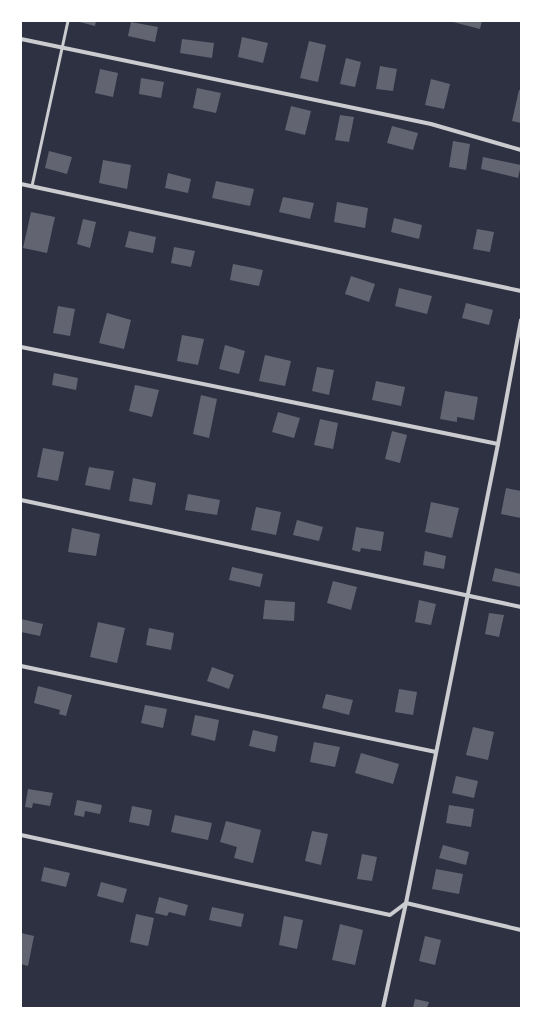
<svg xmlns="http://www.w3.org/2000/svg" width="542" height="1029" viewBox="0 0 542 1029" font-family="'Libre Baskerville',serif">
<rect width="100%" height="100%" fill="#2d3142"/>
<g fill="#626471">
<polygon points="76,21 96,21 95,26"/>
<polygon points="449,21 482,21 480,29"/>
<polygon points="131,22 158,27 155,42 128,36"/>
<polygon points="242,37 268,43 263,63 238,57"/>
<polygon points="182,39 214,43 212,58 180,53"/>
<polygon points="309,41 326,45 318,82 300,78"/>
<polygon points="346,58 361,62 355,87 340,84"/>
<polygon points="380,66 397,69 393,91 376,89"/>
<polygon points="100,69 118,73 113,97 95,93"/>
<polygon points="141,78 164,82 161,98 139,94"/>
<polygon points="431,79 450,84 444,109 425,105"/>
<polygon points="197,88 221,93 216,113 193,108"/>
<polygon points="519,90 521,90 521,123 512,121"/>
<polygon points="291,106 311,111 305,135 285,130"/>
<polygon points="340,115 354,117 349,142 335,140"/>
<polygon points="392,126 418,133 413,150 387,143"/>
<polygon points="453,141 470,144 466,170 449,167"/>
<polygon points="49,151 72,157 67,174 45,168"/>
<polygon points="483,157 521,165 518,178 481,169"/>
<polygon points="103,160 131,165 127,189 99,183"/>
<polygon points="168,173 191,179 188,193 165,188"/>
<polygon points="216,181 254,189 250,206 212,198"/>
<polygon points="283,197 314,203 310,219 279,212"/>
<polygon points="337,202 368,208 365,228 334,222"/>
<polygon points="31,212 55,217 47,253 23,248"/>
<polygon points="394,218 422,225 419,239 391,232"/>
<polygon points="83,219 96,222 90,248 77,244"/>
<polygon points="477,229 494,232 490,252 473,249"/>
<polygon points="129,231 156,237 153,253 125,247"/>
<polygon points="174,247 195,251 191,267 171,263"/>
<polygon points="233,264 263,270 259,286 230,280"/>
<polygon points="351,276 375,284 369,302 345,294"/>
<polygon points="399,288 432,296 427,314 395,306"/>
<polygon points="466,303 493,310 489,325 462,318"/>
<polygon points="58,306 75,309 70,336 53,333"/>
<polygon points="107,313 131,320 124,349 99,343"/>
<polygon points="182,335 204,339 198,365 177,361"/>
<polygon points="225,345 245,351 239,374 219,369"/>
<polygon points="265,355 291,361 285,386 259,381"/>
<polygon points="317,367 334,370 329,395 312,391"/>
<polygon points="54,373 78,378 76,390 52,385"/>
<polygon points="376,381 405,387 401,406 372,400"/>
<polygon points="135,385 159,390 152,417 129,411"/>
<polygon points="445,391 478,397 474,420 457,417 457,422 440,419"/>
<polygon points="201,395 217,399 209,438 193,434"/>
<polygon points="278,412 300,418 294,438 272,432"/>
<polygon points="320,419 338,423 333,449 314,445"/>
<polygon points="392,431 407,435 400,463 385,459"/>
<polygon points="43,448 64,452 58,481 37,477"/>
<polygon points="89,467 114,471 110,490 85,485"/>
<polygon points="133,478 156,483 152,505 129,501"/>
<polygon points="506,488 521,491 521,518 501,514"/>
<polygon points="188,494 220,500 217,515 185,510"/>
<polygon points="431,502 459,508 452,538 425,532"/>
<polygon points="256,507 281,512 276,535 251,530"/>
<polygon points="297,520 323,527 319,541 293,535"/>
<polygon points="356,527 384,532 381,551 361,548 360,552 352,550"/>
<polygon points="72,528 100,534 96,556 68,552"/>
<polygon points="425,551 446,556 444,569 423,565"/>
<polygon points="232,567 263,574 260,587 229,580"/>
<polygon points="495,568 521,574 521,587 492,581"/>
<polygon points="333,581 357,587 351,610 327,603"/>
<polygon points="265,600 295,602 294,621 263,619"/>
<polygon points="419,600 436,604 431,625 415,622"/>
<polygon points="489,613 504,615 499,637 485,634"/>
<polygon points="21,619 43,624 40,636 21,632"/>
<polygon points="98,622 125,628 117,663 90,657"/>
<polygon points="149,628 174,633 171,650 146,645"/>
<polygon points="212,667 234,675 229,689 207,681"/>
<polygon points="38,686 72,695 66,716 59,714 60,710 34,703"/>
<polygon points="399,689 417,692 413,715 395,712"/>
<polygon points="326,694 353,700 349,715 322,708"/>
<polygon points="145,705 167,709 163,728 141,723"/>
<polygon points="195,715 219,720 215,741 191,735"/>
<polygon points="473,727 494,732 488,760 466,755"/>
<polygon points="253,730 278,736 275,752 249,746"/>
<polygon points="314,742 340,747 335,767 310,762"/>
<polygon points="361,753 399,764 393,784 355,773"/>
<polygon points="456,776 478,781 474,798 452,793"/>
<polygon points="28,789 53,793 50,806 33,803 32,808 25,807"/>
<polygon points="77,800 102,805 100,814 85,811 84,817 74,815"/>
<polygon points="449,805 474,809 471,827 446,823"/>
<polygon points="132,806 152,810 149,826 129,822"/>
<polygon points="175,815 212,823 208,840 171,832"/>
<polygon points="226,821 261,830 253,863 234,858 237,847 220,842"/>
<polygon points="312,831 328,834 321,865 305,861"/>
<polygon points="443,845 469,852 466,865 439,858"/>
<polygon points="362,854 377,857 372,881 357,879"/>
<polygon points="44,867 70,873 66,887 41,881"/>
<polygon points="436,869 463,874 459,894 432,889"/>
<polygon points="101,882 127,889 123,903 97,896"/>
<polygon points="159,897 188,905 185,916 169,912 167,916 155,913"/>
<polygon points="212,907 244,914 241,927 209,920"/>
<polygon points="136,914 154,918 148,946 130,942"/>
<polygon points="284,916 303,920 297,949 279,945"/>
<polygon points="340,924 363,930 355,965 332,960"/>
<polygon points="21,933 34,936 28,966 21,964"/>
<polygon points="425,936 441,940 435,965 419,961"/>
<polygon points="415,999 429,1002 427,1008 413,1008"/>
</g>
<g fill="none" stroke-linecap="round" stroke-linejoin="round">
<polyline stroke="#caccd0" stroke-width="3" points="32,186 68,21"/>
<g stroke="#caccd0" stroke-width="4">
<polyline points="21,39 431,124 521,150"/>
<polyline points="21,184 521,291"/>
<polyline points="21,347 498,444"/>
<polyline points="21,500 521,607"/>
<polyline points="21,666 436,752"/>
<polyline points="21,835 390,915 406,903 521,930"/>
<polyline points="383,1008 406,903 498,444 521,320"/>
</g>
</g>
<rect width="542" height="1029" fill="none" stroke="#ffffff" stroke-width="44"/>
</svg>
